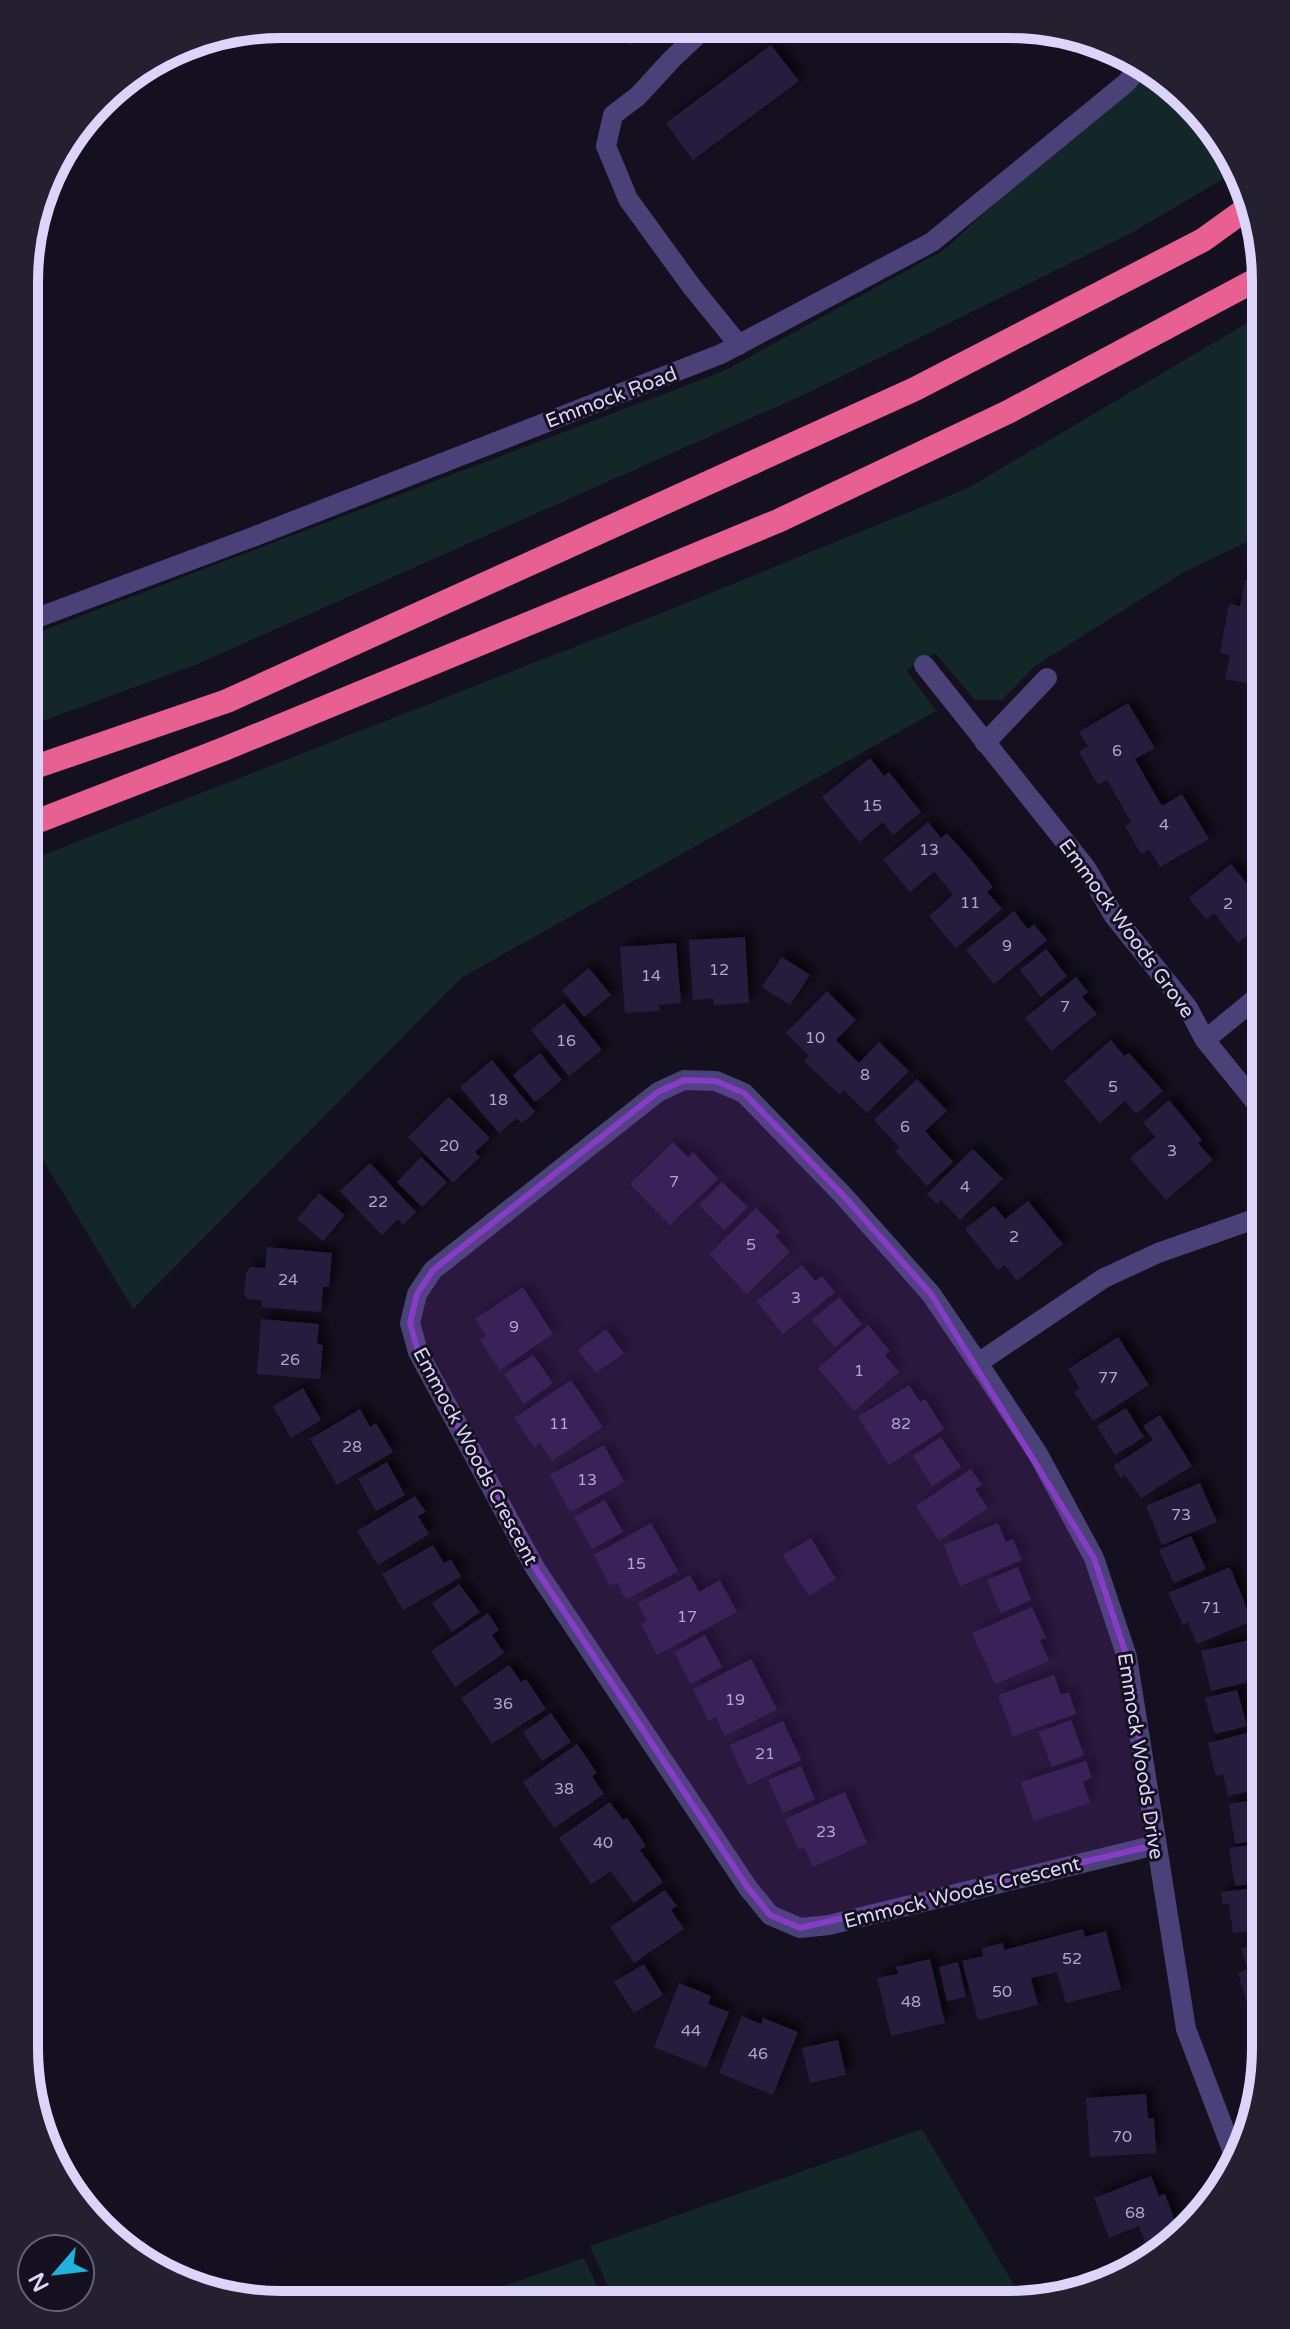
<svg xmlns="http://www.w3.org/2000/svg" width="1290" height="2329" viewBox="0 0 1290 2329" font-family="'Varela Round',sans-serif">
<defs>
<filter id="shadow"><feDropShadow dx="7" dy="-7" stdDeviation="4" flood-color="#0009"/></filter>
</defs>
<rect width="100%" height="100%" fill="#14101f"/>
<g fill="#142728">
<polygon points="1141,69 1178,87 1235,172 1133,232 812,391 195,665 26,727 26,637 724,371 944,250"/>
<polygon points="1266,312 1266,533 1184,572 1035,666 1002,700 975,700 935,653 906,670 936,711 461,978 133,1309 25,1130 25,862 669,610 968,488"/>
<polygon points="922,2129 1024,2302 1009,2305 616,2304 590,2246"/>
<polygon points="584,2258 605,2304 456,2303"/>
</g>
<g fill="#281e3d" filter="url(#shadow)">
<polygon points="617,26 656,26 631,45"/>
<polygon points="771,45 799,81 693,160 666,123"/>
<polygon points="1245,580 1266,584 1266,687 1225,679 1230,655 1220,653 1229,604 1240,606"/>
<polygon points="1128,703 1155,748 1135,759 1148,782 1162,806 1182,794 1209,839 1160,867 1149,849 1141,854 1125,826 1131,822 1107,780 1098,785 1079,752 1088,746 1079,732"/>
<polygon points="870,758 884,776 889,772 921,812 893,835 883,822 859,842 822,797"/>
<polygon points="928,822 941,838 947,833 971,860 993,887 987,892 1002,909 956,948 929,916 953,895 944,883 934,872 910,892 883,860"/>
<polygon points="1231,864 1266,907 1266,921 1238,943 1214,913 1206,919 1189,898"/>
<polygon points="1014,911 1028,929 1034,924 1047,940 994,984 966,950"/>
<polygon points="745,937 749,1003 714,1005 713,998 693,1000 689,940"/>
<polygon points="676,943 681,1003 659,1005 660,1011 625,1013 620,947"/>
<polygon points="1046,949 1067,976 1041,997 1020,970"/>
<polygon points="782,957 810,975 790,1005 762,987"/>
<polygon points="589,968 611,995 584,1017 562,990"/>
<polygon points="1076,977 1088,992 1082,997 1097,1014 1051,1051 1025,1018"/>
<polygon points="827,991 856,1020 836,1040 859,1063 879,1042 909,1071 867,1113 844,1090 839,1094 804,1061 809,1056 786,1033"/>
<polygon points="564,1003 602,1050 569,1076 531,1030"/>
<polygon points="1111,1040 1124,1056 1129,1053 1163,1091 1136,1114 1125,1101 1100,1123 1064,1081"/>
<polygon points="540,1053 562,1080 535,1102 513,1075"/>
<polygon points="492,1060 535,1112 522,1123 517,1118 499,1133 460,1087"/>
<polygon points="917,1079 947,1111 925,1131 953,1162 927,1186 895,1151 899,1147 874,1120"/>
<polygon points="449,1097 490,1138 475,1152 480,1157 453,1183 408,1137"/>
<polygon points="1169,1100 1202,1140 1198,1143 1213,1160 1166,1200 1130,1158 1155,1137 1143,1123"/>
<polygon points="673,1142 688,1157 693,1152 718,1179 670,1225 630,1184"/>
<polygon points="973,1149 1003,1179 960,1220 941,1200 937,1204 927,1194"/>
<polygon points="421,1157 447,1182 422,1207 397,1182"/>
<polygon points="370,1163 416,1212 403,1225 398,1219 382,1235 340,1191"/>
<polygon points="722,1182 748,1207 724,1230 699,1205"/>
<polygon points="319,1193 345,1215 323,1241 297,1219"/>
<polygon points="1028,1201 1063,1244 1017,1281 1005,1265 998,1270 965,1229 994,1206 1005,1219"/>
<polygon points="756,1208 780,1232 775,1236 790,1252 747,1294 709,1254"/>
<polygon points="267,1247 332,1253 329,1287 323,1287 321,1312 262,1307 262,1300 248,1299 244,1294 246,1272 251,1267 265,1268"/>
<polygon points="802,1265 815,1281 822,1276 835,1292 783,1334 757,1301"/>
<polygon points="1266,1280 1266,1315 1249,1294"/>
<polygon points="523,1287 553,1334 500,1370 480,1340 486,1336 475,1319"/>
<polygon points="839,1297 862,1324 835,1347 812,1320"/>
<polygon points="261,1319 319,1324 317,1344 323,1345 320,1379 257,1374"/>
<polygon points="868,1325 890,1351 885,1355 899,1372 854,1411 818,1368"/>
<polygon points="606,1329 624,1353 596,1373 578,1350"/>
<polygon points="1118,1337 1149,1385 1093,1421 1074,1392 1080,1388 1068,1369"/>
<polygon points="533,1355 553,1383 524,1404 504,1374"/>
<polygon points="571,1380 603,1427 552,1461 540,1443 534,1447 514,1418"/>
<polygon points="909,1385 920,1402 925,1399 944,1429 889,1465 858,1417"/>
<polygon points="303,1388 321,1420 291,1438 273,1406"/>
<polygon points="1126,1408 1144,1437 1115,1455 1097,1426"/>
<polygon points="360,1409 370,1427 376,1423 393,1452 337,1485 310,1439"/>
<polygon points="1160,1415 1192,1466 1141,1498 1125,1475 1121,1478 1113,1466 1153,1440 1143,1426"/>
<polygon points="941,1437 961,1467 932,1486 913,1456"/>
<polygon points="604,1445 624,1482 570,1512 550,1475"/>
<polygon points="387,1462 405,1495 376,1511 358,1479"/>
<polygon points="971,1469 982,1485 975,1489 988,1508 939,1541 916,1506"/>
<polygon points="1200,1483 1217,1522 1162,1545 1146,1506"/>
<polygon points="415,1496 426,1512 418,1516 429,1534 378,1565 357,1531"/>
<polygon points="605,1500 623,1532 592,1549 574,1517"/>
<polygon points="651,1523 678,1571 626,1600 617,1582 610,1586 594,1555"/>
<polygon points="998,1523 1006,1542 1013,1539 1022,1560 960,1586 944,1545"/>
<polygon points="1191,1536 1206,1569 1174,1583 1159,1550"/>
<polygon points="811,1538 836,1579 809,1596 783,1555"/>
<polygon points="433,1545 444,1563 451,1559 461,1577 403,1610 382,1574"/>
<polygon points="1018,1567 1031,1600 1001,1613 987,1580"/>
<polygon points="1230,1567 1252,1621 1197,1644 1188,1622 1183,1625 1168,1593"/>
<polygon points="690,1575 699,1592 720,1580 737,1612 657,1655 641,1624 647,1621 638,1603"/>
<polygon points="459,1584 480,1612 452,1632 432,1603"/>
<polygon points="1032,1607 1046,1638 1040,1640 1049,1661 995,1684 972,1633"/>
<polygon points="488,1613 499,1630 492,1635 504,1653 455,1687 431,1651"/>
<polygon points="705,1635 722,1667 691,1684 674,1652"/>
<polygon points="1258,1638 1266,1678 1211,1691 1201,1651"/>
<polygon points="751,1659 777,1709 725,1736 716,1717 709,1721 693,1689"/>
<polygon points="509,1665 521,1682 526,1679 546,1709 492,1744 461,1698"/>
<polygon points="1054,1675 1061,1695 1069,1692 1076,1714 1013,1736 998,1695"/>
<polygon points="1237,1690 1247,1726 1215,1734 1205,1698"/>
<polygon points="551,1713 571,1742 542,1761 523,1732"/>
<polygon points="1071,1720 1084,1755 1052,1767 1039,1732"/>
<polygon points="783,1721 801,1760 748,1785 730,1745"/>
<polygon points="1266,1728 1266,1787 1228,1796 1223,1774 1216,1776 1208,1743"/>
<polygon points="577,1744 597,1773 592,1776 604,1794 554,1828 523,1782"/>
<polygon points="1086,1761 1092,1778 1083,1781 1090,1803 1034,1821 1021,1782"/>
<polygon points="801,1766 815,1799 783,1813 768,1780"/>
<polygon points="845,1792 867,1843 813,1867 804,1847 799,1850 785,1819"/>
<polygon points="1266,1798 1265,1839 1235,1844 1229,1804"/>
<polygon points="610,1802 623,1820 627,1818 646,1846 640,1850 663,1882 634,1903 611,1871 591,1884 559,1838"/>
<polygon points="1263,1843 1265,1882 1235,1886 1229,1848"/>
<polygon points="1265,1887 1265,1930 1233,1933 1229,1904 1223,1904 1221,1892"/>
<polygon points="665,1890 677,1906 671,1910 684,1929 634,1963 610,1927"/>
<polygon points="1083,1929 1085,1937 1106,1931 1121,1989 1066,2003 1057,1972 1031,1978 1038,2005 978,2020 962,1961 983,1956 982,1948 1003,1943 1004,1950"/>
<polygon points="1265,1941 1265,2001 1248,2007 1238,1973 1247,1969 1241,1948"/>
<polygon points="930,1959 945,2023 891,2036 877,1978 898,1974 896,1967"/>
<polygon points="958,1962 966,1997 947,2001 939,1967"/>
<polygon points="644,1964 663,1995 634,2013 614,1982"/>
<polygon points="679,1983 711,1996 708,2004 729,2012 706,2068 654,2047"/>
<polygon points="742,2016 761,2024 763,2018 798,2032 773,2095 719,2073"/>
<polygon points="1265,2034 1265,2065 1264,2071 1253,2039"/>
<polygon points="838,2040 846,2075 810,2083 802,2048"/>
<polygon points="1146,2094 1148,2118 1154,2118 1156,2153 1090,2157 1086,2098"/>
<polygon points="1151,2176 1159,2196 1165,2194 1180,2235 1152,2261 1123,2276 1119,2267 1150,2255 1139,2226 1109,2238 1094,2198"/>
</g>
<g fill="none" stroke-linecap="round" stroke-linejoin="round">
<g stroke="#494178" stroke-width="20">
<polyline points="706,27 673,58 638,96 613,115 606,146 628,199 692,287 739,345"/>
<polyline points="26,622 250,538 721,354 932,242 1126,83 1139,68"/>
<polyline points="924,665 1086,868 1114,916 1188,1008 1205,1040 1266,1115"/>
<polyline points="985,743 1047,678"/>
<polyline points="1205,1040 1266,990"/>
<polyline points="978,1363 931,1294 842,1194 744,1093 716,1081 684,1080 658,1092 433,1270 417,1294 410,1323 418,1352 535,1568 748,1888 770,1915 800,1928 829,1925 1156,1845"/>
<polyline points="1237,2163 1186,2029 1127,1657 1094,1558 1038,1454 978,1363 1104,1278 1158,1253 1266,1215"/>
</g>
<g stroke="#e85f92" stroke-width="24">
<polyline points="26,770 227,701 915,389 1203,240 1253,204"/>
<polyline points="25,826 224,749 778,521 1008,412 1265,275"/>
</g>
</g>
<path fill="#853dc5" fill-opacity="0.2" stroke="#853dc5" stroke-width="6" stroke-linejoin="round" d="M684,1080L716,1081L744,1093L842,1194L931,1294L1094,1558L1127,1657L1156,1845L800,1928L770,1915L748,1888L535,1568L418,1352L410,1323L417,1294L433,1270L658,1092Z"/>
<g text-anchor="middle" stroke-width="6" stroke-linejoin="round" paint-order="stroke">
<g font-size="16" fill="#afa6ca">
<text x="1117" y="756">6</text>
<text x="872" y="811">15</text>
<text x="1164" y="830">4</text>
<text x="929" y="855">13</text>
<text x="970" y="908">11</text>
<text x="1228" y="909">2</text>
<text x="1007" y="951">9</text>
<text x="719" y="975">12</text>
<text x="651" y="981">14</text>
<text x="1065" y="1012">7</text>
<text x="815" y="1043">10</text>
<text x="566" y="1046">16</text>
<text x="865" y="1080">8</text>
<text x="1113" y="1092">5</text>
<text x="498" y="1105">18</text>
<text x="905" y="1132">6</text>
<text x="449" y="1151">20</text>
<text x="1172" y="1156">3</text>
<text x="674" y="1187">7</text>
<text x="965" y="1192">4</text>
<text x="378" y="1207">22</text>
<text x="1014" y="1242">2</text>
<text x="751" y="1250">5</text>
<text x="288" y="1285">24</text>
<text x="796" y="1303">3</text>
<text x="514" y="1332">9</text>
<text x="290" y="1365">26</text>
<text x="859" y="1376">1</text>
<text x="1108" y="1383">77</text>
<text x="559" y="1429">11</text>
<text x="901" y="1429">82</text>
<text x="352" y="1452">28</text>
<text x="587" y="1485">13</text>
<text x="1181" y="1520">73</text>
<text x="636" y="1569">15</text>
<text x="1211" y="1613">71</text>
<text x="687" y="1622">17</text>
<text x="735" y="1705">19</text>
<text x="503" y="1709">36</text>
<text x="765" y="1759">21</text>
<text x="564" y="1794">38</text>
<text x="826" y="1837">23</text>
<text x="603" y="1848">40</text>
<text x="1072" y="1964">52</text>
<text x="1002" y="1997">50</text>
<text x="911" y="2007">48</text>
<text x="691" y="2036">44</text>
<text x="758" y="2059">46</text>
<text x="1122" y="2142">70</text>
<text x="1135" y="2218">68</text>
</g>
<g font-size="20" fill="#dcd4f9" stroke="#14101f">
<text transform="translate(611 397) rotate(-21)" y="7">Emmock Road</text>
<text transform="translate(1127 928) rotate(54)" y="7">Emmock Woods Grove</text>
<text transform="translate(476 1456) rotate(62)" y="7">Emmock Woods Crescent</text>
<text transform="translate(1141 1756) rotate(81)" y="7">Emmock Woods Drive</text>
<text transform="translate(962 1892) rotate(-14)" y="7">Emmock Woods Crescent</text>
</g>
</g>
<path d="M0 0H1290V2329H0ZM281 38H1009A243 243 0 0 1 1252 281V2048A243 243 0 0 1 1009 2291H281A243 243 0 0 1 38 2048V281A243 243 0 0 1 281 38Z" fill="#242030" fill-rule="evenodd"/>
<path fill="none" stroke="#dcd4f9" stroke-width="10" d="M281 38H1009A243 243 0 0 1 1252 281V2048A243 243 0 0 1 1009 2291H281A243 243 0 0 1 38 2048V281A243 243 0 0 1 281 38Z"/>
<g transform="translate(56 2273) rotate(242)"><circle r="38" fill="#14101f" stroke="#645e76" stroke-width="2"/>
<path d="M0-6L14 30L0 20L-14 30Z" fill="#1fb2da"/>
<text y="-12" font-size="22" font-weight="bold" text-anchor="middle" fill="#dcd4f9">N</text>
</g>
</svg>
